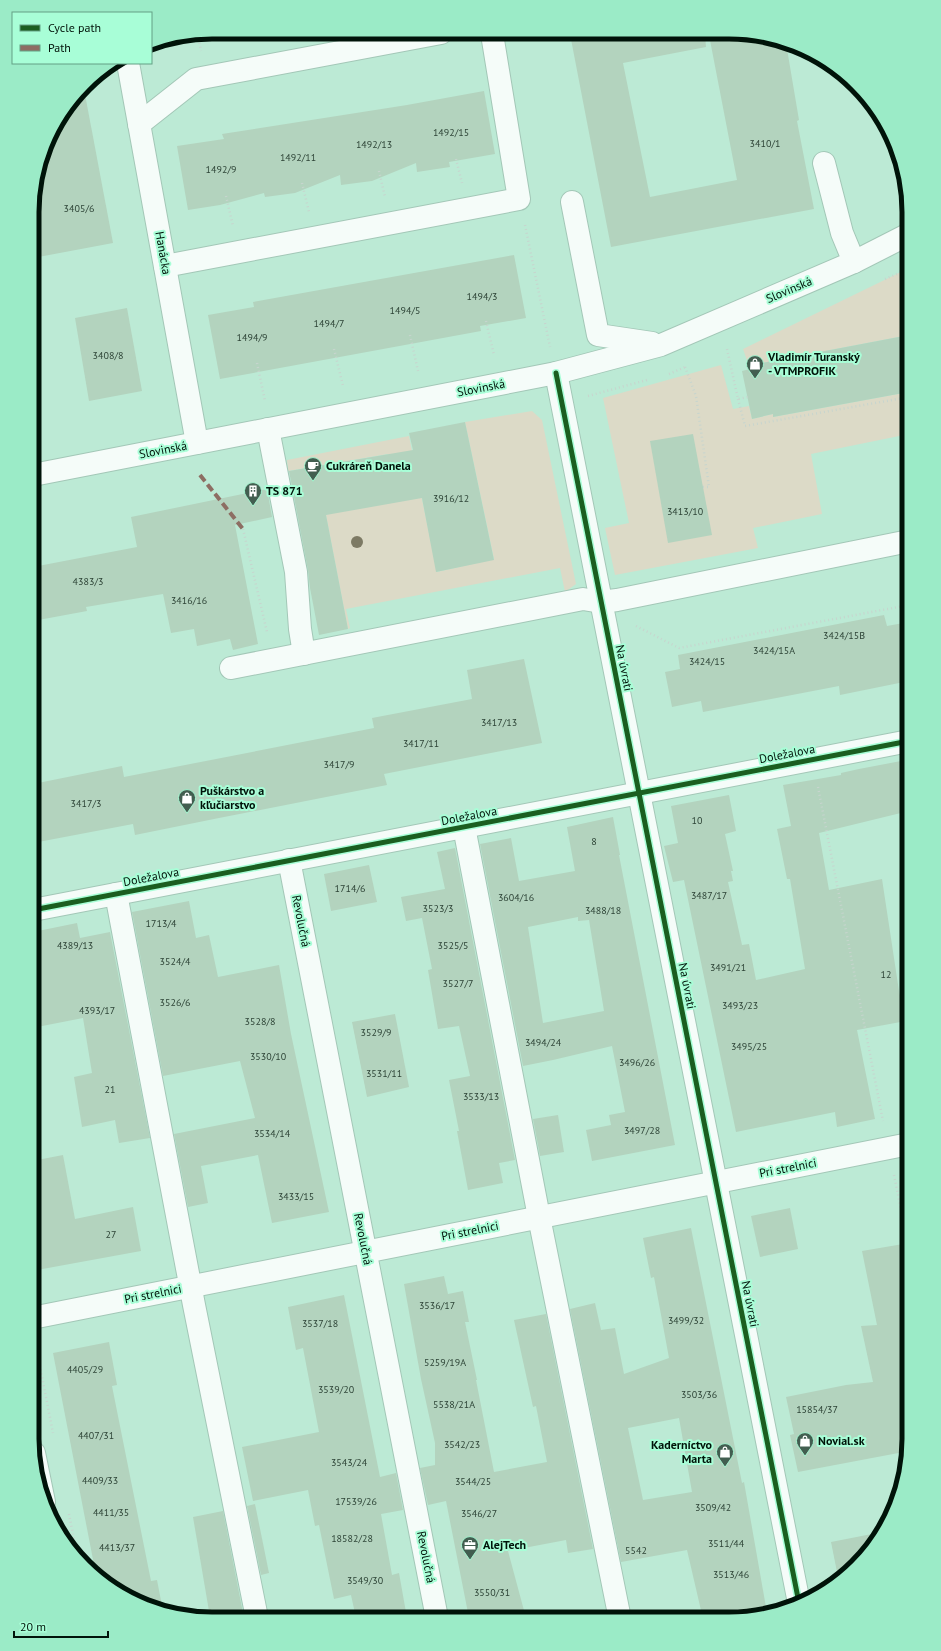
<svg xmlns="http://www.w3.org/2000/svg" width="941" height="1651" viewBox="0 0 941 1651" font-family="'PT Sans',sans-serif">
<rect width="100%" height="100%" fill="#bcead5"/>
<g fill="#dcdac7">
<polygon points="909,268 909,335 762,363 762,366 750,369 743,349"/>
<polygon points="721,365 733,409 749,406 752,419 773,414 773,417 909,392 909,434 811,454 822,514 753,528 758,548 615,575 605,528 629,523 603,398"/>
<polygon points="532,411 542,420 576,584 565,592 560,568 346,609 350,628 348,629 326,515 393,485 388,454 288,471 287,460 409,436 437,572 494,559 465,422"/>
</g>
<g fill="#b3d3be" fill-rule="evenodd">
<polygon points="570,34 705,35 706,47 623,63 650,197 737,180 709,35 764,35 786,43 799,120 797,121 814,209 611,247"/>
<polygon points="84,89 113,243 33,258 34,188 51,132"/>
<polygon points="484,91 495,154 449,162 450,167 417,172 416,163 372,181 341,185 340,175 295,193 265,197 264,193 220,205 188,210 177,146 224,139 222,134 407,105"/>
<polygon points="514,255 526,318 480,326 481,331 220,379 208,315 254,307 253,302"/>
<polygon points="127,308 142,391 89,401 75,318"/>
<polygon points="909,335 909,392 773,417 773,414 752,419 742,371 762,366 762,363"/>
<polygon points="465,422 494,560 436,572 422,498 326,515 348,629 319,635 310,588 308,570 289,471 413,450 409,433"/>
<polygon points="693,434 712,535 668,543 650,441"/>
<polygon points="267,489 272,517 235,525 258,644 233,650 230,639 197,646 194,629 171,633 163,594 86,607 87,611 33,621 33,567 137,547 131,517"/>
<polygon points="884,615 887,626 909,622 909,681 840,695 839,686 703,712 701,701 672,707 665,672 680,669 678,655"/>
<polygon points="524,659 542,743 384,774 387,785 219,818 135,835 133,824 33,843 33,784 122,766 124,777 374,728 372,718 472,699 467,670"/>
<polygon points="901,761 909,811 819,833 829,890 882,879 899,991 906,1021 857,1030 875,1119 837,1127 835,1112 736,1132 684,880 673,882 664,846 678,843 671,806 729,795 736,831 725,834 733,871 731,871 733,881 728,882 742,945 749,944 756,980 805,969 790,879 787,879 777,829 791,826 783,785 841,775 841,773 859,769"/>
<path d="M613,817L620,855H619L675,1145L592,1161L586,1130L611,1125L609,1115L625,1112L612,1046L553,1060L523,1066L480,844L511,838L519,881L575,871L567,827ZM578,917V921L589,920L604,1011L543,1023L528,927Z"/>
<polygon points="455,848 515,1160 499,1163 503,1183 468,1190 457,1131 459,1131 449,1080 470,1076 459,1026 438,1029 428,970 432,969 422,918 406,921 401,897 445,889 437,852"/>
<polygon points="369,865 377,902 331,911 324,874"/>
<polygon points="189,901 196,938 209,935 218,977 279,965 291,1034 329,1212 272,1223 258,1155 201,1166 208,1203 188,1207 174,1134 255,1118 240,1061 163,1076 132,912"/>
<polygon points="77,923 80,938 110,932 150,1138 119,1143 115,1120 82,1127 74,1077 92,1073 83,1018 32,1028 33,932"/>
<polygon points="395,1014 409,1087 367,1097 352,1022"/>
<polygon points="558,1115 564,1152 540,1156 533,1119"/>
<polygon points="63,1155 75,1219 133,1207 141,1251 37,1270 32,1245 32,1161"/>
<polygon points="790,1208 798,1249 760,1257 751,1216"/>
<path d="M691,1228L742,1483L744,1482L767,1613L729,1619H703L687,1550L621,1562L570,1309L595,1303L601,1330L615,1328L624,1374L669,1358L654,1277L651,1278L643,1238ZM679,1418L692,1492L643,1500L628,1428Z"/>
<polygon points="909,1243 909,1451 798,1472 790,1435 794,1434 786,1397 846,1385 873,1382 861,1326 877,1325 862,1251"/>
<polygon points="444,1276 448,1294 463,1291 469,1322 465,1322 477,1380 476,1380 494,1472 547,1462 536,1406 533,1407 514,1320 546,1314 593,1549 568,1553 566,1540 508,1551 526,1618 469,1618 446,1501 428,1505 420,1468 435,1465 435,1443 421,1379 404,1284"/>
<polygon points="344,1295 380,1477 396,1473 403,1510 381,1514 392,1575 399,1573 407,1618 356,1618 351,1595 334,1599 319,1525 315,1526 308,1490 253,1501 242,1447 319,1432 303,1348 296,1350 288,1307"/>
<polygon points="109,1342 117,1385 112,1386 151,1581 157,1580 163,1611 143,1605 102,1582 96,1575 53,1353"/>
<polygon points="255,1504 269,1573 261,1575 247,1506"/>
<polygon points="223,1511 244,1618 210,1617 193,1517"/>
<polygon points="882,1532 872,1549 839,1582 831,1542"/>
</g>
<g fill="none" stroke-linecap="round" stroke-linejoin="round">
<g stroke="#a3c7b7" stroke-width="24">
<g id="minor">
<polyline points="128,63 197,443"/>
<polyline points="139,124 196,79 441,33"/>
<polyline points="824,163 842,233 854,262"/>
<polyline points="572,202 598,335 652,343"/>
<polyline points="165,266 519,199 492,34"/>
<polyline points="556,373 799,1603"/>
<polyline points="268,429 296,572 300,629 304,654"/>
<polyline points="33,475 556,373 661,345 854,262 909,234"/>
<polyline points="231,668 583,599 601,602 617,600 909,541"/>
<polyline points="464,827 539,1217 620,1619"/>
<polyline points="289,860 437,1618"/>
<polyline points="116,894 194,1305 257,1618"/>
<polyline points="33,910 909,741"/>
<polyline points="32,1318 909,1144"/>
<polyline points="34,1453 44,1502"/>
</g>
</g>
<g stroke="#c7d5ce" stroke-width="2.5" stroke-dasharray="1 3" stroke-linecap="butt">
<polyline points="198,35 201,51"/>
<polyline points="456,159 462,183"/>
<polyline points="379,171 385,197"/>
<polyline points="302,183 309,212"/>
<polyline points="226,196 233,226"/>
<polyline points="525,225 550,347"/>
<polyline points="885,279 909,269"/>
<polyline points="486,321 494,355"/>
<polyline points="410,335 418,371"/>
<polyline points="334,349 343,386"/>
<polyline points="727,349 738,399 748,397"/>
<polyline points="257,363 265,401"/>
<polyline points="685,367 696,396 709,487 703,487"/>
<polyline points="669,374 685,367"/>
<polyline points="588,396 647,380"/>
<polyline points="738,399 745,426 909,397"/>
<polyline points="243,529 267,632"/>
<polyline points="636,626 679,648 909,605"/>
<polyline points="818,787 883,1121"/>
<polyline points="894,1175 909,1249"/>
<polyline points="36,1346 53,1433"/>
<polyline points="69,1514 77,1555"/>
</g>
<use href="#minor" stroke="#f5fcf9" stroke-width="22"/>
<polyline stroke="#8d6e63" stroke-width="4" stroke-dasharray="8 4" stroke-linecap="butt" points="200,475 243,529"/>
<g stroke="#a8fed7" stroke-width="8">
<g id="cycleway">
<polyline points="556,373 799,1603"/>
<polyline points="33,910 909,741"/>
</g>
</g>
<use href="#cycleway" stroke="#1b5e20" stroke-width="5"/>
</g>
<circle fill="#7d7a64" cx="357" cy="542" r="6"/>
<defs>
<g id="shop-pin" transform="scale(0.9)"><path d="M0 17L-7.5 6A9.5 9.5 0 1 1 7.5 6Z" fill="#425e50" stroke="#a8fed7"/><path d="M-5-2.5h2.3a2.7 3.5 0 0 1 5.4 0H5L5.5 6h-11ZM-1.5-2.5h3a1.5 2.3 0 0 0-3 0Z" fill="#fff"/></g>
<g id="cafe-pin" transform="scale(0.9)"><path d="M0 17L-7.5 6A9.5 9.5 0 1 1 7.5 6Z" fill="#425e50" stroke="#a8fed7"/><path d="M-5.5-4.5H6V0H3Q3 3.5 0 3.5H-2.5Q-5.5 3.5-5.5 0ZM3-3.2v2h1.7v-2ZM-6 4.5H4V6H-6Z" fill="#fff"/></g>
<g id="building-pin" transform="scale(0.9)"><path d="M0 17L-7.5 6A9.5 9.5 0 1 1 7.5 6Z" fill="#425e50" stroke="#a8fed7"/><path d="M-4-6H4V6H1V3H-1V6H-4ZM-2.5-4.3h1.7v1.8h-1.7ZM.8-4.3h1.7v1.8H.8ZM-2.5-1h1.7V.8h-1.7ZM.8-1h1.7V.8H.8Z" fill="#fff"/></g>
<g id="office-pin" transform="scale(0.9)"><path d="M0 17L-7.5 6A9.5 9.5 0 1 1 7.5 6Z" fill="#425e50" stroke="#a8fed7"/><path d="M-6-3h4V-5.5h4V-3h4V5H-6ZM-1-4.5V-3h2v-1.5ZM-6 0V1H6V0Z" fill="#fff"/></g>
</defs>
<g fill-rule="evenodd">
<use href="#shop-pin" x="755" y="364"/>
<use href="#cafe-pin" x="313" y="466"/>
<use href="#building-pin" x="253" y="491"/>
<use href="#shop-pin" x="187" y="798"/>
<use href="#shop-pin" x="805" y="1441"/>
<use href="#shop-pin" x="725" y="1452"/>
<use href="#office-pin" x="470" y="1545"/>
</g>
<g text-anchor="middle" stroke-width="4" stroke-linejoin="round" paint-order="stroke">
<g font-size="10" fill="#2d4336">
<text x="451" y="136">1492/15</text>
<text x="765" y="147">3410/1</text>
<text x="374" y="148">1492/13</text>
<text x="298" y="161">1492/11</text>
<text x="221" y="173">1492/9</text>
<text x="79" y="212">3405/6</text>
<text x="482" y="300">1494/3</text>
<text x="405" y="314">1494/5</text>
<text x="329" y="327">1494/7</text>
<text x="252" y="341">1494/9</text>
<text x="108" y="359">3408/8</text>
<text x="451" y="502">3916/12</text>
<text x="685" y="515">3413/10</text>
<text x="88" y="585">4383/3</text>
<text x="189" y="604">3416/16</text>
<text x="844" y="639">3424/15B</text>
<text x="774" y="654">3424/15A</text>
<text x="707" y="665">3424/15</text>
<text x="499" y="726">3417/13</text>
<text x="421" y="747">3417/11</text>
<text x="339" y="768">3417/9</text>
<text x="86" y="807">3417/3</text>
<text x="697" y="824">10</text>
<text x="594" y="845">8</text>
<text x="350" y="892">1714/6</text>
<text x="709" y="899">3487/17</text>
<text x="516" y="901">3604/16</text>
<text x="438" y="912">3523/3</text>
<text x="603" y="914">3488/18</text>
<text x="161" y="927">1713/4</text>
<text x="75" y="949">4389/13</text>
<text x="453" y="949">3525/5</text>
<text x="175" y="965">3524/4</text>
<text x="728" y="971">3491/21</text>
<text x="886" y="978">12</text>
<text x="458" y="987">3527/7</text>
<text x="175" y="1006">3526/6</text>
<text x="740" y="1009">3493/23</text>
<text x="97" y="1014">4393/17</text>
<text x="260" y="1025">3528/8</text>
<text x="376" y="1036">3529/9</text>
<text x="543" y="1046">3494/24</text>
<text x="749" y="1050">3495/25</text>
<text x="268" y="1060">3530/10</text>
<text x="637" y="1066">3496/26</text>
<text x="384" y="1077">3531/11</text>
<text x="110" y="1093">21</text>
<text x="481" y="1100">3533/13</text>
<text x="642" y="1134">3497/28</text>
<text x="272" y="1137">3534/14</text>
<text x="296" y="1200">3433/15</text>
<text x="111" y="1238">27</text>
<text x="437" y="1309">3536/17</text>
<text x="686" y="1324">3499/32</text>
<text x="320" y="1327">3537/18</text>
<text x="445" y="1366">5259/19A</text>
<text x="85" y="1373">4405/29</text>
<text x="336" y="1393">3539/20</text>
<text x="699" y="1398">3503/36</text>
<text x="454" y="1408">5538/21A</text>
<text x="817" y="1413">15854/37</text>
<text x="96" y="1439">4407/31</text>
<text x="462" y="1448">3542/23</text>
<text x="349" y="1466">3543/24</text>
<text x="100" y="1484">4409/33</text>
<text x="473" y="1485">3544/25</text>
<text x="356" y="1505">17539/26</text>
<text x="713" y="1511">3509/42</text>
<text x="111" y="1516">4411/35</text>
<text x="479" y="1517">3546/27</text>
<text x="352" y="1542">18582/28</text>
<text x="726" y="1547">3511/44</text>
<text x="117" y="1551">4413/37</text>
<text x="636" y="1554">5542</text>
<text x="731" y="1578">3513/46</text>
<text x="365" y="1584">3549/30</text>
<text x="492" y="1596">3550/31</text>
</g>
<g font-size="12" fill="#001309" stroke="#a8fed7">
<text transform="translate(163 253) rotate(80)" y="4">Hanácka</text>
<text transform="translate(789 290) rotate(-23)" y="4">Slovinská</text>
<text transform="translate(481 388) rotate(-11)" y="4">Slovinská</text>
<text transform="translate(163 450) rotate(-11)" y="4">Slovinská</text>
<text transform="translate(624 668) rotate(79)" y="4">Na úvrati</text>
<text transform="translate(787 754) rotate(-11)" y="4">Doležalova</text>
<text transform="translate(469 816) rotate(-11)" y="4">Doležalova</text>
<text transform="translate(151 877) rotate(-11)" y="4">Doležalova</text>
<text transform="translate(301 921) rotate(79)" y="4">Revolučná</text>
<text transform="translate(687 986) rotate(79)" y="4">Na úvrati</text>
<text transform="translate(788 1168) rotate(-11)" y="4">Pri strelnici</text>
<text transform="translate(470 1231) rotate(-11)" y="4">Pri strelnici</text>
<text transform="translate(363 1239) rotate(79)" y="4">Revolučná</text>
<text transform="translate(153 1294) rotate(-11)" y="4">Pri strelnici</text>
<text transform="translate(750 1304) rotate(79)" y="4">Na úvrati</text>
<text transform="translate(426 1557) rotate(79)" y="4">Revolučná</text>
</g>
<g font-size="12" font-weight="bold" fill="#001309" stroke="#a8fed7" text-anchor="start">
<text x="768" y="361">Vladimír Turanský<tspan x="768" dy="14">- VTMPROFIK</tspan></text>
<text x="326" y="470">Cukráreň Danela</text>
<text x="266" y="495">TS 871</text>
<text x="200" y="795">Puškárstvo a<tspan x="200" dy="14">kľučiarstvo</tspan></text>
<text x="818" y="1445">Novial.sk</text>
<text x="712" y="1449" text-anchor="end">Kaderníctvo<tspan x="712" dy="14">Marta</tspan></text>
<text x="483" y="1549">AlejTech</text>
</g>
</g>
<path d="M0 0H941V1651H0ZM212 39H729A173 173 0 0 1 902 212V1439A173 173 0 0 1 729 1612H212A173 173 0 0 1 39 1439V212A173 173 0 0 1 212 39Z" fill="#9bebc7" fill-rule="evenodd"/>
<path fill="none" stroke="#001309" stroke-width="5" d="M212 39H729A173 173 0 0 1 902 212V1439A173 173 0 0 1 729 1612H212A173 173 0 0 1 39 1439V212A173 173 0 0 1 212 39Z"/>
<rect x="12" y="12" width="140" height="52" fill="#a8fed7" stroke="#65a085"/>
<rect x="20" y="25" width="20" height="6" fill="#1b5e20" stroke="#65a085"/>
<text x="48" y="32" font-size="12" fill="#001309">Cycle path</text>
<rect x="20" y="45" width="20" height="6" fill="#8d6e63" stroke="#65a085"/>
<text x="48" y="52" font-size="12" fill="#001309">Path</text>
<path d="M14 1631v6h94v-6" fill="none" stroke="#001309" stroke-width="2"/>
<text x="20" y="1631" font-size="12" fill="#001309" stroke="#a8fed7" stroke-width="3" paint-order="stroke">20 m</text>
</svg>
